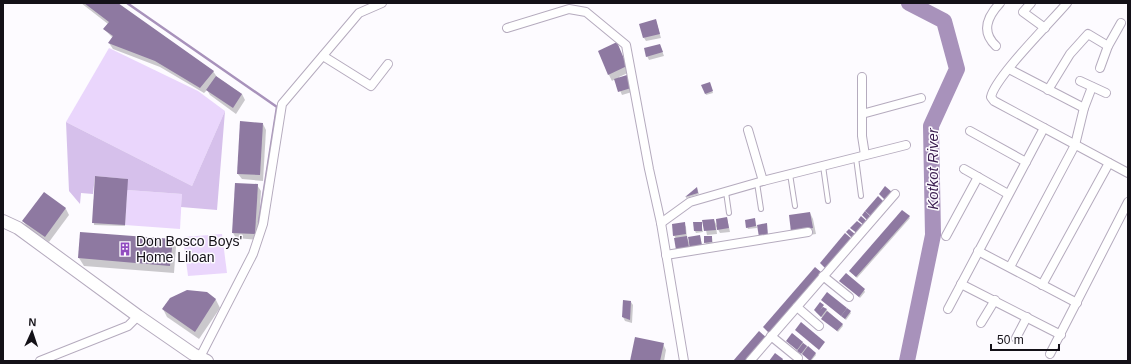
<svg xmlns="http://www.w3.org/2000/svg" width="1131" height="364" viewBox="0 0 1131 364" font-family="Arial,sans-serif">
<rect width="100%" height="100%" fill="#fdfbff"/>
<g fill="#ead6fc">
<polygon points="109,48 198,91 225,111 192,186 66,122"/>
<polygon points="127,190 182,194 180,229 125,225"/>
<polygon points="222,234 227,273 188,276 183,237"/>
</g>
<polygon fill="#d6c0eb" points="225,111 217,210 181,207 182,194 127,190 127,179 95,176 93,194 81,193 80,204 69,191 66,122 192,186"/>
<g fill="#0003">
<polygon points="81,3 116,3 213,71 217,77 242,94 245,100 236,114 210,95 207,90 204,93 160,67 113,49 109,43 113,38 104,29 108,24"/>
<polygon points="656,21 661,38 646,41 644,38"/>
<polygon points="617,44 630,72 619,77 620,79 626,76 632,92 622,95 615,79 612,81 609,75 599,51"/>
<polygon points="660,45 664,56 649,60 647,56"/>
<polygon points="710,85 713,93 706,95 703,86"/>
<polygon points="263,124 266,130 263,181 242,179 238,174"/>
<polygon points="95,177 127,180 125,226 94,225"/>
<polygon points="257,185 261,191 258,240 236,238 233,233"/>
<polygon points="697,188 699,194 686,198 686,197"/>
<polygon points="44,193 66,209 69,215 49,242 27,227 23,221"/>
<polygon points="810,213 813,219 816,234 796,237"/>
<polygon points="909,217 910,218 857,278 851,272"/>
<polygon points="727,218 730,232 720,233 716,226 717,234 707,235 704,221 714,220 717,226"/>
<polygon points="755,220 757,228 748,229 747,227"/>
<polygon points="684,223 686,227 687,238 690,244 700,236 703,249 691,252 676,239 674,235"/>
<polygon points="701,223 703,232 696,233 695,231"/>
<polygon points="81,233 172,240 176,247 174,273 84,266 79,258"/>
<polygon points="712,237 713,244 706,244 705,242"/>
<polygon points="842,282 864,290 865,292 860,298"/>
<polygon points="194,291 206,293 216,300 220,308 199,339 167,317 163,309 166,304 175,296"/>
<polygon points="827,294 850,312 851,313 846,320 823,301"/>
<polygon points="631,302 633,305 632,323 625,321 623,317"/>
<polygon points="820,304 842,324 843,326 838,332 816,312"/>
<polygon points="793,334 815,353 816,355 811,361 789,343"/>
<polygon points="663,344 666,350 664,361 631,361"/>
</g>
<g fill="none" stroke-linecap="round" stroke-linejoin="round">
<polyline stroke="#a892bb" stroke-width="2.5" points="127,3 277,107 259,222"/>
<polyline stroke="#a892bb" stroke-width="16" points="907,361 933,235 931,126 957,69 944,21 909,3"/>
</g>
<g fill="#8e79a1">
<polygon points="84,3 118,3 214,71 200,88 155,61 108,43 113,36 103,29 109,22"/>
<polygon points="656,19 660,34 643,38 639,24"/>
<polygon points="617,42 627,66 608,75 598,51"/>
<polygon points="660,44 663,52 646,57 644,48"/>
<polygon points="627,75 631,88 618,92 614,79"/>
<polygon points="216,76 242,94 233,108 206,90"/>
<polygon points="710,82 713,91 705,94 701,85"/>
<polygon points="240,121 263,123 260,175 237,174"/>
<polygon points="95,176 128,179 125,225 92,223"/>
<polygon points="235,183 258,184 255,234 232,233"/>
<polygon points="885,186 893,193 886,201 879,194"/>
<polygon points="697,187 698,193 685,197"/>
<polygon points="44,192 66,208 45,237 22,221"/>
<polygon points="878,196 885,203 872,217 865,211"/>
<polygon points="902,210 910,216 856,277 849,271"/>
<polygon points="865,211 872,218 869,222 862,215"/>
<polygon points="810,212 813,228 791,232 789,215"/>
<polygon points="861,216 869,223 866,227 858,220"/>
<polygon points="727,217 729,228 717,230 716,219"/>
<polygon points="755,218 756,226 746,228 745,220"/>
<polygon points="714,219 716,230 704,231 702,220"/>
<polygon points="857,221 865,227 858,234 850,228"/>
<polygon points="685,222 686,234 673,236 672,224"/>
<polygon points="693,222 702,222 702,231 694,231"/>
<polygon points="767,223 768,236 759,237 757,225"/>
<polygon points="849,229 856,235 853,239 846,232"/>
<polygon points="80,232 173,239 170,266 78,258"/>
<polygon points="845,233 853,240 827,270 820,263"/>
<polygon points="700,235 702,246 690,248 688,237"/>
<polygon points="687,236 689,248 676,250 674,238"/>
<polygon points="704,236 712,236 712,242 704,243"/>
<polygon points="815,267 822,273 770,334 763,327"/>
<polygon points="846,273 865,289 859,297 839,281"/>
<polygon points="187,290 207,292 216,299 195,332 162,309 170,298"/>
<polygon points="827,292 847,308 841,316 821,300"/>
<polygon points="623,300 631,301 630,320 622,317"/>
<polygon points="820,302 824,305 820,310 823,307 827,309 821,317 814,310"/>
<polygon points="847,308 851,311 845,319 841,316"/>
<polygon points="827,311 843,324 837,331 821,319"/>
<polygon points="801,322 825,342 819,350 795,330"/>
<polygon points="759,331 767,338 747,361 733,361"/>
<polygon points="792,333 803,342 797,350 786,341"/>
<polygon points="635,337 664,343 660,361 630,361"/>
<polygon points="803,343 807,346 801,354 797,351"/>
<polygon points="808,346 816,353 810,361 802,354"/>
<polygon points="775,353 783,359 782,361 769,361"/>
</g>
<g fill="none" stroke-linecap="round" stroke-linejoin="round">
<g stroke="#b5abbe" stroke-width="6">
<g id="lane">
<polyline points="856,158 861,196"/>
<polyline points="823,166 828,201"/>
<polyline points="790,174 795,206"/>
<polyline points="757,183 761,209"/>
<polyline points="726,192 729,213"/>
</g>
</g>
<g stroke="#b5abbe" stroke-width="10">
<g id="street">
<polyline points="1031,3 1023,12 1045,28"/>
<path d="M1067,3C1051,22 995,77 991,97L994,101L1128,173"/>
<polyline points="507,28 569,9 586,12 626,45 649,169 661,223 684,361"/>
<path d="M996,46C981,32 987,17 1000,3"/>
<polyline points="323,56 371,86 388,64"/>
<polyline points="1100,68 1108,46 1121,23"/>
<polyline points="1009,69 1084,108"/>
<polyline points="862,77 862,136 865,155"/>
<polyline points="1080,81 1106,93"/>
<polyline points="1048,90 1070,54 1088,34 1108,46"/>
<polyline points="862,114 921,98"/>
<polyline points="748,130 763,181"/>
<polyline points="970,131 1026,162"/>
<polyline points="964,169 1008,194"/>
<polyline points="661,223 690,202 763,181 906,145"/>
<polyline points="946,236 978,177"/>
<polyline points="978,251 1077,303"/>
<polyline points="666,255 808,232"/>
<polyline points="1010,267 1075,145 1084,108 1092,87"/>
<polyline points="823,276 849,297"/>
<polyline points="961,284 1061,335"/>
<polyline points="1042,285 1109,163"/>
<polyline points="797,307 819,326"/>
<polyline points="948,309 1044,128"/>
<polyline points="981,323 995,300"/>
<polyline points="771,336 798,358"/>
<polyline points="1016,338 1027,317"/>
<polyline points="1050,354 1128,202"/>
<polyline points="40,361 128,326 138,316"/>
<polyline points="198,361 253,254 263,224 282,104 359,13 382,3"/>
<polyline points="750,361 895,194"/>
</g>
</g>
<g stroke="#b5abbe" stroke-width="14">
<polyline id="secondary" points="3,221 18,228 138,316 193,354 207,361"/>
</g>
<use href="#lane" stroke="#fff" stroke-width="4"/>
<use href="#street" stroke="#fff" stroke-width="8"/>
<use href="#secondary" stroke="#fff" stroke-width="12"/>
</g>
<defs>
<g id="building-bare" transform="scale(1.08)"><path d="M-4-6H4V6H1V3H-1V6H-4ZM-2.5-4.3h1.7v1.8h-1.7ZM.8-4.3h1.7v1.8H.8ZM-2.5-1h1.7V.8h-1.7ZM.8-1h1.7V.8H.8Z" fill="#914cc0" stroke="#fdfbff" stroke-width="2.5" paint-order="stroke"/></g>
</defs>
<g fill-rule="evenodd">
<use href="#building-bare" x="125" y="249"/>
</g>
<g text-anchor="middle" stroke-width="3" stroke-linejoin="round" paint-order="stroke">
<g font-size="14" fill="#141118" stroke="#fdfbff" text-anchor="start">
<text x="136" y="246">Don Bosco Boys'<tspan x="136" dy="16">Home Liloan</tspan></text>
</g>
<g font-size="15" font-style="italic" fill="#3a1c4f" stroke="#fdfbff">
<text transform="translate(933 169) rotate(-90)" y="5">Kotkot River</text>
</g>
</g>
<rect width="1131" height="364" fill="none" stroke="#141118" stroke-width="8"/>
<g transform="translate(32 332) rotate(3)" stroke="#fdfbff" stroke-width="3" paint-order="stroke">
<path d="M0-3L7 15L0 10L-7 15Z" fill="#141118"/>
<text y="-6" font-size="11" font-weight="bold" text-anchor="middle" fill="#141118">N</text>
</g>
<path d="M991 344v6h68v-6" fill="none" stroke="#141118" stroke-width="2"/>
<text x="997" y="344" font-size="12" fill="#141118" stroke="#fdfbff" stroke-width="3" paint-order="stroke">50 m</text>
</svg>
